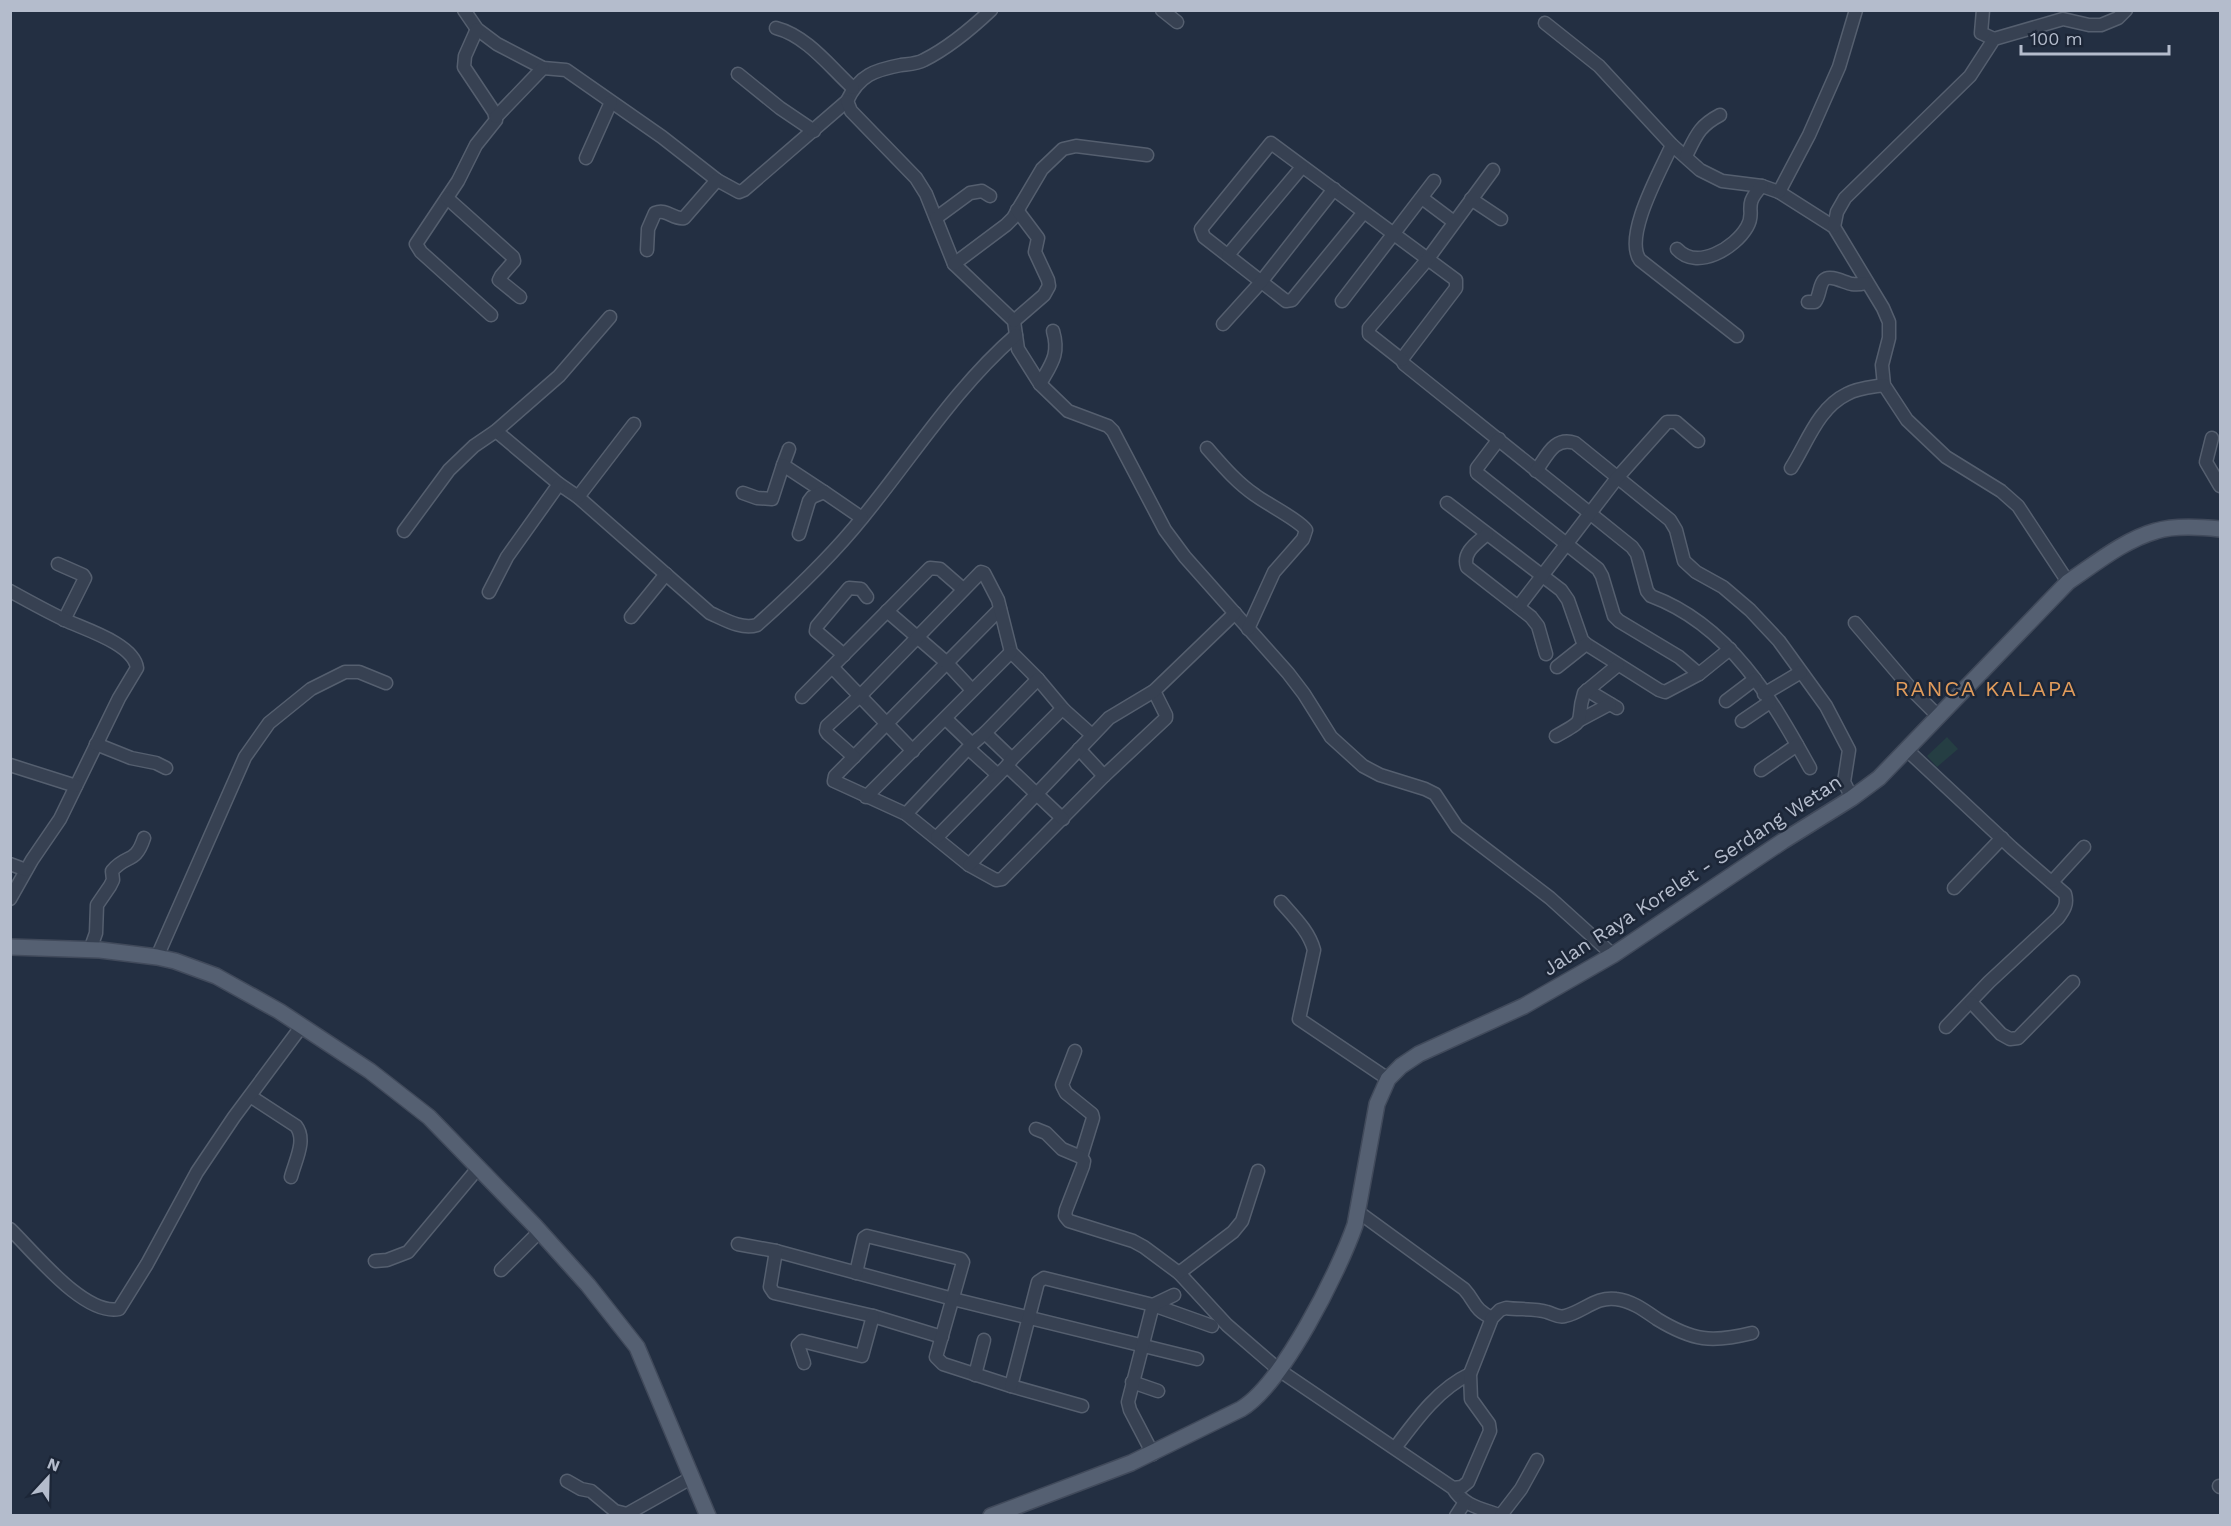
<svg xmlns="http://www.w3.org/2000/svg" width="2231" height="1526" viewBox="0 0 2231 1526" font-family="'Work Sans',sans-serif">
<rect width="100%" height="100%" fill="#232f42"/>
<polygon fill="#253e43" points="1947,737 1958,749 1937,767 1927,756"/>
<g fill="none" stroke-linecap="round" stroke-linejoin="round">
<g stroke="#555f6f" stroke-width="15">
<g id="minor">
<path d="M464,10L477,29L497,44L543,68L566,70L662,137L717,180L739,192L744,190L847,101C859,75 875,70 901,65C909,64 917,64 924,60C946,49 973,27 991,10"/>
<polyline points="1162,10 1177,22"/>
<polyline points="1983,10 1981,33 1994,39"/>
<polyline points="1545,23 1599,66 1672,145 1700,170 1722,181 1762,186 1779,192 1834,227 1883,308 1889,322 1889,338 1882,365 1884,385 1907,420 1946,457 2001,491 2018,506 2068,582"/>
<path d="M776,28C807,36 830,67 853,88"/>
<polyline points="477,29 465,56 464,67 494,112 496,120 476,145 458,181 416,244 421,252 491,315"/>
<polyline points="738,74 780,108 814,131"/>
<polyline points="847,101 851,111 916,178 926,194 954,264 1014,321 1018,349 1040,384 1068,411 1108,426 1113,431 1165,530 1185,557 1288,673 1304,694 1331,737 1363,766 1380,775 1425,789 1435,794 1457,827 1550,898 1613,955"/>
<polyline points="496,117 543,68"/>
<path d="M1672,145C1661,170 1623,236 1640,260L1737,336"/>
<path d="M1686,156C1696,136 1699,126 1720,115"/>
<polyline points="586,158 611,102"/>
<polyline points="1779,192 1809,135 1839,67 1856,10"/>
<polyline points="447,198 513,257 514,261 501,276 499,280 520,297"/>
<polyline points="1422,198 1454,222"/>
<polyline points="1471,199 1501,219"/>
<path d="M1364,212L1292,300L1286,301L1204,237L1201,229L1271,143L1456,280V288L1405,355L1402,360L1404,364L1632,547L1637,554L1647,591L1651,596C1729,625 1772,699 1810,768"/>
<polyline points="936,218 970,193 982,191 990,196"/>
<polyline points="1834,227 1837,212 1845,198 1970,76 1994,39 2063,19 2089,25 2101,25 2118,18 2126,10"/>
<path d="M1677,249C1697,271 1735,248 1747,227C1757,211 1741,207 1762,186"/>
<path d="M647,250L648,229L655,213C667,208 673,220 684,218L717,180"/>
<polyline points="1228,255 1302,167"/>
<polyline points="954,264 1006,225 1013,218 1042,169 1063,149 1076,146 1147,155"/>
<polyline points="1342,301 1434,181"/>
<path d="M1808,302H1815C1820,296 1819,285 1824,280C1830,274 1845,283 1852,284C1858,285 1862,284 1867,283"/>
<polyline points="1014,321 1044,295 1049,286 1048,280 1035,252 1038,238 1017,210"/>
<polyline points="1223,324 1261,282 1334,189"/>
<polyline points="1402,360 1369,334 1369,328 1427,260 1493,170"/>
<path d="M1040,384C1051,364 1060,355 1053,331"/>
<path d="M496,431L559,484L578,497L710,613C724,619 741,630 757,625C794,592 831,557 863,517C913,456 956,387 1016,335"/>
<polyline points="2212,438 2206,462 2220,486"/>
<polyline points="1499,439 1477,468 1477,473 1598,569 1602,576 1614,616 1619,621 1679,657 1699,674"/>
<path d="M1207,448C1222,465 1236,482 1255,495C1267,504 1299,520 1306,530L1303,539L1274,572L1248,629"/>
<polyline points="783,465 789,449"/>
<path d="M1791,468C1807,443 1818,408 1847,394C1857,388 1872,387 1884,385"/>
<path d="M1536,471C1547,456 1554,436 1575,443L1670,520L1676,530L1684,561L1696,572L1723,587L1750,610L1779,641L1826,706L1849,750L1844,782L1852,798"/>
<polyline points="743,493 757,498 772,499 783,465 824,492"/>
<polyline points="578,497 634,424"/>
<polyline points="1447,503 1561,590 1568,600 1582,640 1586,644 1659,690 1665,692 1699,674 1730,649"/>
<polyline points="404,531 449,470 474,446 496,431 559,376 610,317"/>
<polyline points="799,534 809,501 812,497 824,492 862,518"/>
<path d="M1487,534C1477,543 1462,552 1467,567L1531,617L1538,626L1546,654"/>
<polyline points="58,564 83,575 85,578 64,620"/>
<path d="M10,591C28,601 46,611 65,620C84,629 134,644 137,668L119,698L60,819L32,860L10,899"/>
<polyline points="489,592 507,557 559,484"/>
<polyline points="1519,606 1617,478 1667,422 1676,422 1698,441"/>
<polyline points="1000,609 835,776 834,781 906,814 969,865 996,880 1002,879 1104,776 1166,718 1166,715 1154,691"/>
<polyline points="887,611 946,662 972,690"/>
<polyline points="631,617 666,574"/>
<polyline points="1855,623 1913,691 1938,716"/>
<polyline points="844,655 816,631 817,626 849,588 861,589 867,597"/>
<polyline points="832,667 913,751"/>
<polyline points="1557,667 1586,644"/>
<polyline points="1587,690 1617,708"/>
<polyline points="1764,694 1801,672"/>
<polyline points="802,697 930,568 940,569 963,589"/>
<polyline points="1726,701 1755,679"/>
<polyline points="946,719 972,744"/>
<polyline points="1580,720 1610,704"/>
<polyline points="1742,721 1770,702"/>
<polyline points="985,733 1012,759"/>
<path d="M1556,736C1591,717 1574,724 1584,693L1618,665"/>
<polyline points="96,744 131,758 156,763 166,768"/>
<polyline points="969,749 998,775"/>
<polyline points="1079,749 1104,776"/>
<path d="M1907,750L2012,848L2065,894C2068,904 2064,910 2058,918L1989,982L1946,1027"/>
<polyline points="854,757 828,734 826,731 827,726 860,696 981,572 984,573 998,600 1011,652 1038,679 1064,710 1092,735"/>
<polyline points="10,765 76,786"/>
<polyline points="1007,766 1063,819"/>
<polyline points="1761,770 1797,745"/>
<polyline points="866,797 1011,652"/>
<polyline points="906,814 972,744 985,733 1038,679"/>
<polyline points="937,837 1007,766 1012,759 1060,711 1064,710"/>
<polyline points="10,864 26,870"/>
<polyline points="969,865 1109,718 1154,691 1235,613"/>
<polyline points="2052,882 2084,847"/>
<polyline points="1954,888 2002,838"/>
<path d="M1281,902C1294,917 1309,931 1314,950L1299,1019L1388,1079"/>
<path d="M90,950L96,933L97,905L110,886L113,880L112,871C127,853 135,865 144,838"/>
<polyline points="157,957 245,757 269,723 311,689 345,672 359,672 386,683"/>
<polyline points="1971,1002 2001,1034 2010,1039 2018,1038 2073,982"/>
<polyline points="1075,1051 1062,1085 1066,1093 1092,1114 1093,1118 1081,1157"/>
<path d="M250,1096L296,1126C307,1140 295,1161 291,1177"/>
<path d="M1036,1129L1046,1133L1062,1149L1081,1157L1084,1161L1083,1166L1066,1210L1065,1216L1069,1221L1133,1241L1144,1247L1179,1273L1227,1325L1279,1370L1453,1488C1463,1506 1483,1509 1502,1516"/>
<path d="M1357,1211L1464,1289C1476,1302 1473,1309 1492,1318"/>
<path d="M10,1229C34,1252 84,1316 119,1309L147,1264L197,1172L234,1117L301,1027"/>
<polyline points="738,1244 776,1251 953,1299 1197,1359"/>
<polyline points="776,1251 770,1287 774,1293 873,1316 942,1337"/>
<polyline points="375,1261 387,1260 408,1252 479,1167"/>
<polyline points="501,1270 539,1232"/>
<polyline points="856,1273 864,1238 867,1236 961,1259 963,1262 936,1357 943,1364 1011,1386 1082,1406"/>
<polyline points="1179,1273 1233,1232 1242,1221 1258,1171"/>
<polyline points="804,1363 798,1345 802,1341 862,1356 873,1316"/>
<polyline points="975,1375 984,1340"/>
<polyline points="1132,1382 1158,1391"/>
<polyline points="1011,1386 1038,1282 1044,1278 1153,1305 1212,1326"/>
<path d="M1395,1448C1416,1420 1438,1389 1470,1374"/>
<polyline points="1153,1454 1130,1410 1128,1402 1153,1305 1174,1295"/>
<polyline points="567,1481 581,1489 591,1491 615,1511 627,1514 691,1478"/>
<polyline points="2219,1486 2220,1487"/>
<path d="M1453,1488L1462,1487L1468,1482L1490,1431L1489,1424L1471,1399L1470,1374L1492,1318L1500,1310L1506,1308C1519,1310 1535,1308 1547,1312C1554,1314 1558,1318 1565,1316C1583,1312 1596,1296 1616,1299C1632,1301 1644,1310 1657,1319C1693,1341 1712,1343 1752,1333"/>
<polyline points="1501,1515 1521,1489 1537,1460"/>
<polyline points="1456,1516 1465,1502"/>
</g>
</g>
<g stroke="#414a5b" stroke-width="18">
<g id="major">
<polyline points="10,947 100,950 157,957 175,961 216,976 279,1011 370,1071 429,1117 535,1226 588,1285 637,1347 708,1516"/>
<path d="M991,1516L1131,1463L1241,1409C1282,1385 1339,1271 1355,1225L1377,1104L1388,1079L1401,1066L1419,1054L1524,1006L1613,955L1783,841L1852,798L1879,778L2068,582C2095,564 2124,540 2156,531C2175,525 2201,527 2220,529"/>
</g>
</g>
<use href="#minor" stroke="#374152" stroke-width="12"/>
<use href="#major" stroke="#556072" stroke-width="15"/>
</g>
<g text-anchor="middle" stroke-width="5" stroke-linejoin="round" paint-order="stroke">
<g font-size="20" fill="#b4bccc" stroke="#1c2637">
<text transform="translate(1692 875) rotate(-33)" y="7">Jalan Raya Korelet - Serdang Wetan</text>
</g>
<g font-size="22" letter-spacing="1.5" fill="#e09b5b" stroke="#1c2637">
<text x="1986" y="696">RANCA KALAPA</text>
</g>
</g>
<rect width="2231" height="1526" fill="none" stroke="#b4bccc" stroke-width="24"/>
<g transform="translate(48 1478) rotate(22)" stroke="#1c2637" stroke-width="4.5" paint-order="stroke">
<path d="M0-4.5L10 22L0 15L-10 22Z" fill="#b4bccc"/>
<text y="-9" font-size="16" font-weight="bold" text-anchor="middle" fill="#b4bccc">N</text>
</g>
<path d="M2021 45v9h148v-9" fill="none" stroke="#b4bccc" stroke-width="3"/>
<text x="2030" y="45" font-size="18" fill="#b4bccc" stroke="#1c2637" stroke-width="4.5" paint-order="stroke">100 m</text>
</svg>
